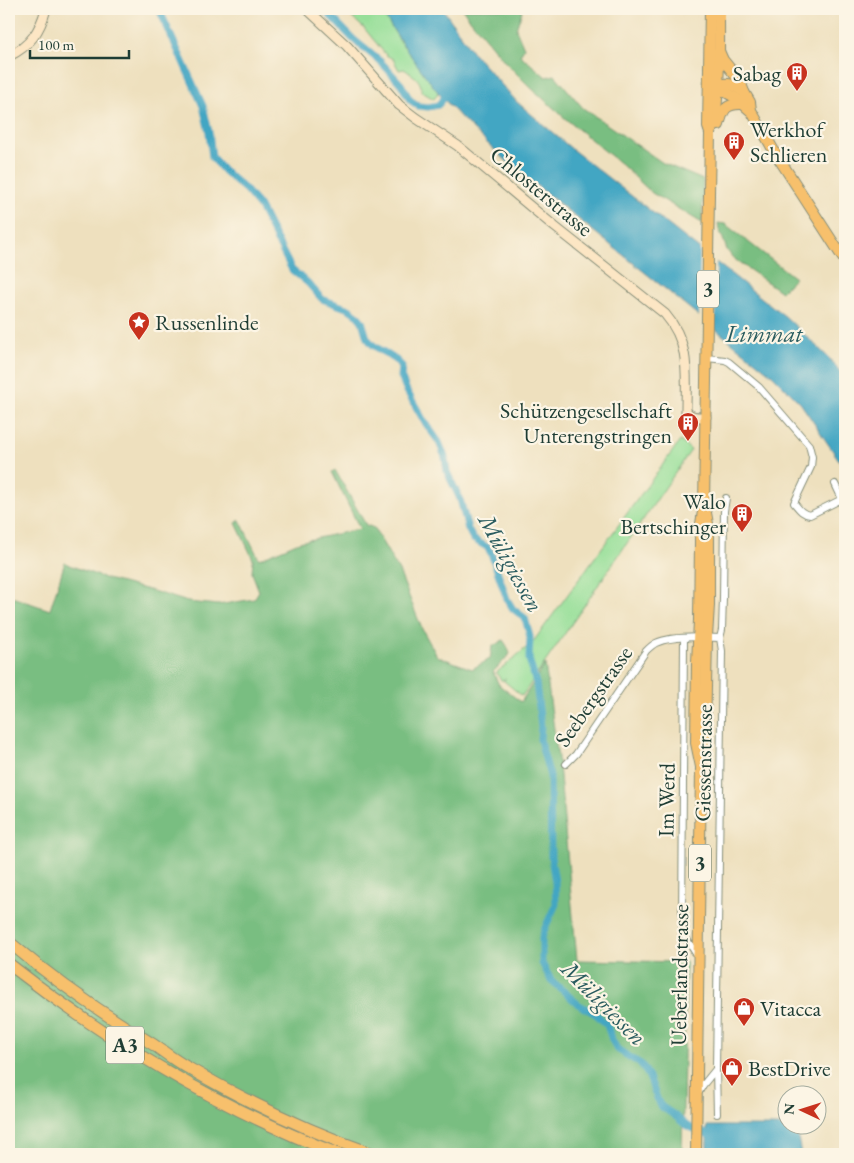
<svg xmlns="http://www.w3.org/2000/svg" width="854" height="1163" viewBox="0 0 854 1163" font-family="'EB Garamond',serif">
<rect width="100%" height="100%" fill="#fcf5e5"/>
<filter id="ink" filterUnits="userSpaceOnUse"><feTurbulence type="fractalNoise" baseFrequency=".02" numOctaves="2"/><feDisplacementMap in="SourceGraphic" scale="10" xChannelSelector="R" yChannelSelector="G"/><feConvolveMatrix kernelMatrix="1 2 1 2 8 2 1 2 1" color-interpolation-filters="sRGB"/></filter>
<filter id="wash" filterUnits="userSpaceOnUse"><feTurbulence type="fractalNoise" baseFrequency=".0096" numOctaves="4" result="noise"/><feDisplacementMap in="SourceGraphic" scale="20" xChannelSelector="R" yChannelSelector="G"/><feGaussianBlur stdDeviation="1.12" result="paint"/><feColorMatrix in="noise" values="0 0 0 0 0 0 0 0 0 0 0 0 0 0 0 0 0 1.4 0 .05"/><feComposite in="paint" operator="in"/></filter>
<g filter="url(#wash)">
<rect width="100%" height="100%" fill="#eee0be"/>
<g fill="#97df99" stroke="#5b8e66">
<path d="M342,9H380L402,44L438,91L437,95L434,99L422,92C421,79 414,76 404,69L399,70L393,59L386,55L364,28Z"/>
<polygon points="680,441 691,450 522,696 504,681 506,678 502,681 496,673 533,642"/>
</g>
<g fill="#79be81" stroke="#4c7e5a">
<polygon points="463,9 520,9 522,11 516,29 524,48 520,55 546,77 555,75 583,108 663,163 703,180 702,223 652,193 621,164 567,120 529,86 506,63 468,17"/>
<polygon points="718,223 725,224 795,278 781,292 733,258 727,250 722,236 719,230"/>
<polygon points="335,470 366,525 374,528 399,571 422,629 437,656 472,669 490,659 492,647 503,640 507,646 510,654 493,672 499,685 521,702 545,664 559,765 577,960 686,962 682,1154 9,1154 9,596 50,610 65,562 69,565 107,579 156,592 188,602 218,605 254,599 259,591 252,573 253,559 236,523 240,520 259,559 299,542 360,529 332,472"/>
</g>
<g fill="#43a6c3" stroke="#31727c">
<path d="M380,9H443L474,54L517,102L573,150L786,317L830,359L845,378V469L801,404L771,374L510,164C487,143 463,121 442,97C419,69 399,39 380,9Z"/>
<polygon points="707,1126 796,1126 801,1154 707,1154"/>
</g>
<polygon fill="#eee0be" points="700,248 716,260 715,331 699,319"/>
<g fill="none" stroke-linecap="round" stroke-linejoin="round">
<g stroke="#43a6c3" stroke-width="7">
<polyline points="159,9 203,106 209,132 212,157 224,171 246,190 260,207 292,270 308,283 322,299 349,309 356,314 362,321 367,338 373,345 396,360 402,366 401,377 407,391 424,421 439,442 445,457 447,472 460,499 468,529 473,539 487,547 491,553 507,599 513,609 525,618 530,637 529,659 536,683 541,726 540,739 542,748 550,776 551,857 555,882 556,904 545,928 542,938 542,963 545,969 551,980 578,1004 597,1015 607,1025 612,1040 617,1049 642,1065 649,1077 658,1101 662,1107 674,1115 687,1126 711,1136 724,1154"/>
<polyline points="324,9 353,39 381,62 401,84 410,100 419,106 428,107 438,105 444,98"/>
</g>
</g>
</g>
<g filter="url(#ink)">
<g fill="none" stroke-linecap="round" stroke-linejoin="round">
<g stroke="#868e79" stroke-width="8">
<g id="street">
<path d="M707,358L725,360L729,362L759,387L809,445L812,457L811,467L794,503C799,509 802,514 810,515L842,499L835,484"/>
<polyline points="684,638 682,925 684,935 698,957"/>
<polyline points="720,638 722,630 723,598 724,511 726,498"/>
<path d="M566,764L576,754L646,651C649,648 652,645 656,643C670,636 704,637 720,638L722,651L716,1069L717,1114"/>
<polyline points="699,1092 703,1085 716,1069"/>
</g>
</g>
<g stroke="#868e79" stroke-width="11">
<g id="secondary">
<path d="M307,9L347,46L399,105L416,118L458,146L555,227L665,314C691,344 686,375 686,411C691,418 698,417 706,417"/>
<path d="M9,56C30,46 40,31 46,9"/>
</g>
</g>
<g stroke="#868e79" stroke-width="12">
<g id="primary">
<polyline points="719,51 723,60 740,81 744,92 750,102 751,110"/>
<polyline points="709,70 713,79 722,90 736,98 752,112 774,151 845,261"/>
<path d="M714,87C727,81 733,84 744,92"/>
<path d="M719,125C723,110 725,103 743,104"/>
<path d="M710,133C716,122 716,111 717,99C720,69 719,39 719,9"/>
<polyline points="701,767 696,743 697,663 699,620 700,543 700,530 704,505 710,133 708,127 710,9"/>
<polyline points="696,1154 701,767 705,738 707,637 709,605 709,529 706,513"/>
</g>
</g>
<g stroke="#868e79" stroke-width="13">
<g id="highway">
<path d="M9,942C54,980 103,1014 154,1045C164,1052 174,1060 185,1066C245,1101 308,1131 373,1154"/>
<path d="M9,964C109,1042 219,1108 338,1154"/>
</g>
</g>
<use href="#street" stroke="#fff" stroke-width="6"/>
<use href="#secondary" stroke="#fce6c4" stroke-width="9"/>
<use href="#primary" stroke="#f7c06c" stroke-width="10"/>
<use href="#highway" stroke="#f7c06c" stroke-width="11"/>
</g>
</g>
<defs>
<g id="building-pin" transform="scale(1.125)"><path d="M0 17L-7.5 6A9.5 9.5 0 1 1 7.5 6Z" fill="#c8321e" stroke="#fcf5e5"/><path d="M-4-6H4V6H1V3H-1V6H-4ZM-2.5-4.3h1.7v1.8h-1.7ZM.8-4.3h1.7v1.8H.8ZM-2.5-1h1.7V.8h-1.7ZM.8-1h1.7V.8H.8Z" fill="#fff"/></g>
<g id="sight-pin" transform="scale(1.125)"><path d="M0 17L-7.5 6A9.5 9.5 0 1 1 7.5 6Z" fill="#c8321e" stroke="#fcf5e5"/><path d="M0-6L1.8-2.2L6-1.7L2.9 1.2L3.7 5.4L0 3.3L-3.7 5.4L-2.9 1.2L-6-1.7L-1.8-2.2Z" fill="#fff"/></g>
<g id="shop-pin" transform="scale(1.125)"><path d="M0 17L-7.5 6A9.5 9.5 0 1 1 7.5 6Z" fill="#c8321e" stroke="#fcf5e5"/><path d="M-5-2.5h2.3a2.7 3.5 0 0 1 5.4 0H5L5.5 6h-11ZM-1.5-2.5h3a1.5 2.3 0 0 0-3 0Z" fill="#fff"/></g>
</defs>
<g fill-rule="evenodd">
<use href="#building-pin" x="797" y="73"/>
<use href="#building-pin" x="734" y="142"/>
<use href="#sight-pin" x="139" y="322"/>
<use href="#building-pin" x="688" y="423"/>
<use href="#building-pin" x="742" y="514"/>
<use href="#shop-pin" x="744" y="1008"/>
<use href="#shop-pin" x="732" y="1068"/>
</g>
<g text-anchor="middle" stroke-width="4.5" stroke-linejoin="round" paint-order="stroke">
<g fill="#fcf5e5" stroke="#617469" stroke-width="1">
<rect x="697" y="270.5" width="22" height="37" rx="4"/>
<rect x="689" y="844.5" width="22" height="37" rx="4"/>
<rect x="106" y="1026.5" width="38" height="37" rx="4"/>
</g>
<g font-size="21" font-weight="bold" fill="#1f3d34">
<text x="708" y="296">3</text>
<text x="700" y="870">3</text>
<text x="125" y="1052">A3</text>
</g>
<g font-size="22" fill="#1f3d34" stroke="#fcf5e5" text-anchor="start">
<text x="781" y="81" text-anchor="end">Sabag</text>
<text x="750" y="137">Werkhof<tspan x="750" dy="25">Schlieren</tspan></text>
<text x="155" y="330">Russenlinde</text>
<text x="672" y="418" text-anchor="end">Schützengesellschaft<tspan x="672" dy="25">Unterengstringen</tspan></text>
<text x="726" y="509" text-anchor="end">Walo<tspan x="726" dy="25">Bertschinger</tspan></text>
<text x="760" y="1016">Vitacca</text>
<text x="748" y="1076">BestDrive</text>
</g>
<g font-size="22" fill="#1f3d34" stroke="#fcf5e5">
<text transform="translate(542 191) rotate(40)" y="8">Chlosterstrasse</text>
<text transform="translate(593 696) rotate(-55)" y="8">Seebergstrasse</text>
<text transform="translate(703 763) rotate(-89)" y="8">Giessenstrasse</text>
<text transform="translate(666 800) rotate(-89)" y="8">Im Werd</text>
<text transform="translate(679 975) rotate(-89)" y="8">Ueberlandstrasse</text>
</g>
<g font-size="24" font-style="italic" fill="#2a5c5f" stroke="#fcf5e5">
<text x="764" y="342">Limmat</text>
<text transform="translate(511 563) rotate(61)" y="8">Müligiessen</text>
<text transform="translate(604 1003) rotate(45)" y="8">Müligiessen</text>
</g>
</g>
<rect width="854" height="1163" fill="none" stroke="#fcf5e5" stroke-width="30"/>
<g transform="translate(802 1110) rotate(274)"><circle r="24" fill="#fcf5e5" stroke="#a4ab9e"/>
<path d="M0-4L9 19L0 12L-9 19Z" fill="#c8321e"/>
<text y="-8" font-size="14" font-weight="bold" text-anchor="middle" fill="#1f3d34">N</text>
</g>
<path d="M30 50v8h99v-8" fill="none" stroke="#1f3d34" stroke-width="2.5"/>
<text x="38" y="50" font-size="15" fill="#1f3d34" stroke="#fcf5e5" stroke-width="4" paint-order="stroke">100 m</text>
</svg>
